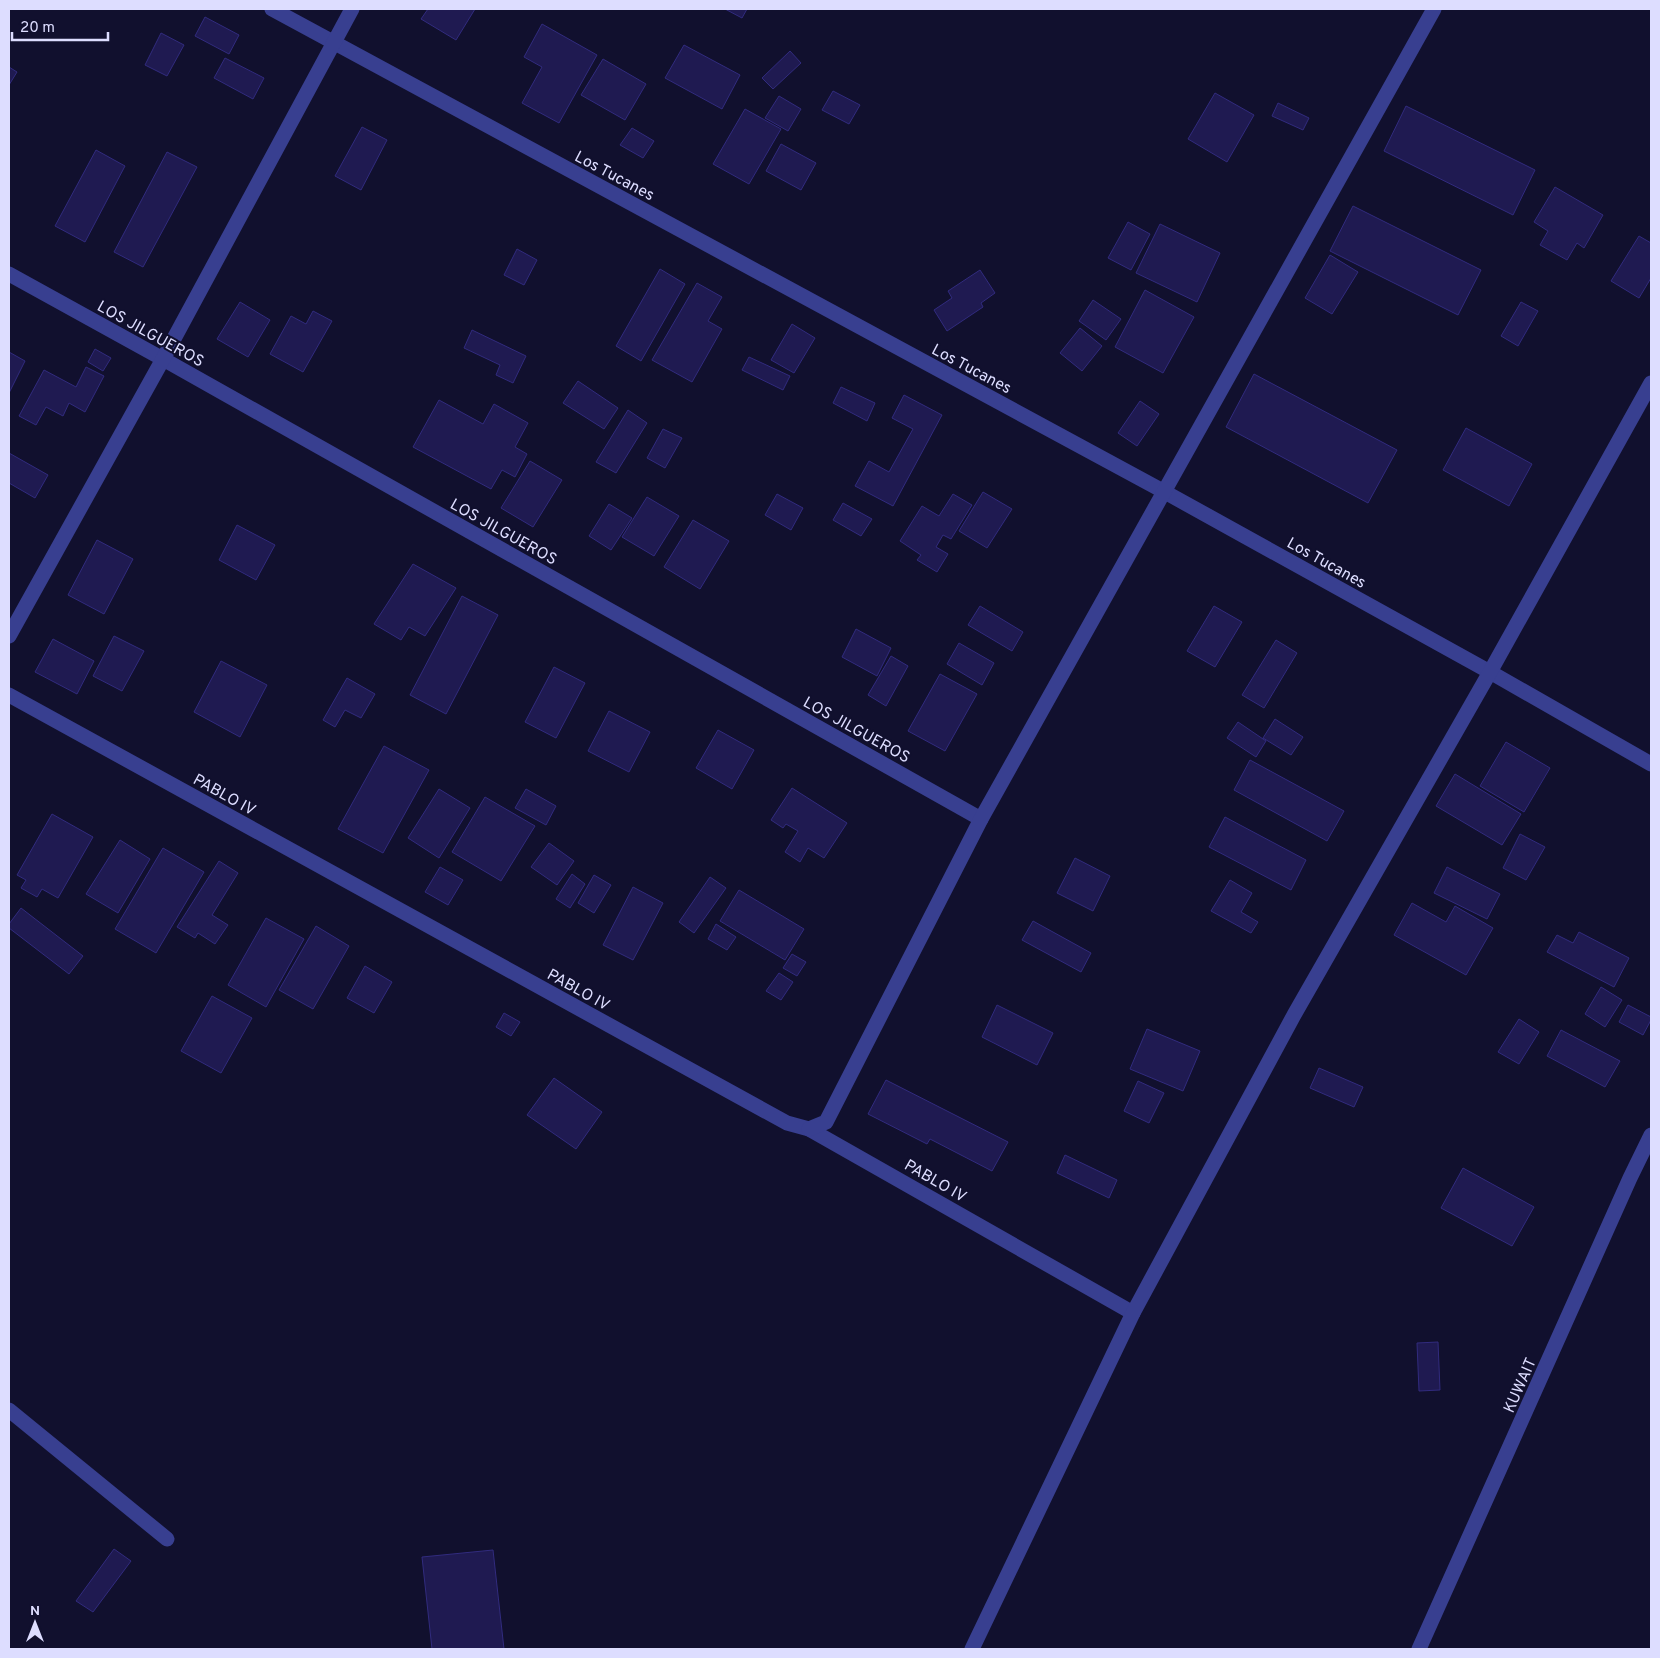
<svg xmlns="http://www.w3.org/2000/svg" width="1660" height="1658" viewBox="0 0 1660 1658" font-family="Overpass,sans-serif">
<rect width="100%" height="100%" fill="#11102e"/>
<g fill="#1f1a51" stroke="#312b7e">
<polygon points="428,9 475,9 456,40 421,19"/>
<polygon points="725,9 747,9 742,18"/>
<polygon points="205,17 239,35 229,54 195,36"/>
<polygon points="542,24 597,55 559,123 522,103 542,67 524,57"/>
<polygon points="161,33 184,45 167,76 145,65"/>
<polygon points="684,45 740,75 722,109 665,78"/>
<polygon points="790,51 801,63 773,89 762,78"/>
<polygon points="225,58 264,78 253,99 214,78"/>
<polygon points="603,59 646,84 625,120 581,95"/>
<polygon points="9,67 17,72 9,85"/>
<polygon points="833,91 860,105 849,124 822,110"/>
<polygon points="1215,93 1254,115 1227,162 1188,139"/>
<polygon points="779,96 801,109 788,131 765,118"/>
<polygon points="1278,103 1309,118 1303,130 1272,116"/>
<polygon points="1406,106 1535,170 1513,215 1384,151"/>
<polygon points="745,109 781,129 749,184 713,164"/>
<polygon points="362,127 387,140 361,190 335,176"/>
<polygon points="632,128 654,141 643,158 620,145"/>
<polygon points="781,144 816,163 801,190 766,171"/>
<polygon points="96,150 125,166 85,242 55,226"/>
<polygon points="167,152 197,167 143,267 114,252"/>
<polygon points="1555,187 1603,215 1584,248 1577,243 1567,260 1540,245 1548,231 1534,222"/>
<polygon points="1353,206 1481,270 1458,315 1330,251"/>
<polygon points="1128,222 1150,234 1131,270 1108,258"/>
<polygon points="1160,224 1220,253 1197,302 1136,273"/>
<polygon points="1639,236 1651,243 1651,278 1639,298 1611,281"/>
<polygon points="517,249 537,260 524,285 504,275"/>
<polygon points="1330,255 1358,272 1332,314 1305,298"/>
<polygon points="660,269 685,284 641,361 616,346"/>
<polygon points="980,270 995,293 981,303 983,307 947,331 934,310 952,298 948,291"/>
<polygon points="697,283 722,297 708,321 722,329 692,382 652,360"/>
<polygon points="1145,290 1194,317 1163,373 1115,347"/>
<polygon points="1093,300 1121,319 1106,340 1079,321"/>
<polygon points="240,302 270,320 248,357 217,339"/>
<polygon points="1521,302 1538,311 1518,346 1501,336"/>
<polygon points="313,311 332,321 303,372 270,354 291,316 306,324"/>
<polygon points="792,324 815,338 794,373 771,360"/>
<polygon points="1080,328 1102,346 1082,371 1060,353"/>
<polygon points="472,330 526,356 513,383 496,375 500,365 464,348"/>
<polygon points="95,349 111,358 103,371 88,362"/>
<polygon points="9,352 25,361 9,393"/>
<polygon points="749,357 790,376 783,390 742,370"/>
<polygon points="86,367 104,376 85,412 69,403 63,416 46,407 36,425 19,416 44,370 76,387"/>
<polygon points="1254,374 1397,450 1368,503 1226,427"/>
<polygon points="578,381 618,408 604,429 563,403"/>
<polygon points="841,387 875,403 867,421 833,403"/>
<polygon points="904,395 942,415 893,506 855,486 869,461 889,472 913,429 892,418"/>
<polygon points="439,400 483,424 494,404 528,423 515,447 527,454 515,477 502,470 491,489 413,447"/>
<polygon points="1140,401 1159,414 1137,446 1118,433"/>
<polygon points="628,410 647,423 616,473 596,462"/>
<polygon points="1466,428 1532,464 1509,506 1443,470"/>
<polygon points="663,429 682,438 665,468 647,458"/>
<polygon points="9,453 48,475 35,498 9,483"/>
<polygon points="530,461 562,480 533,527 501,508"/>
<polygon points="983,492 1012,509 987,548 959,531"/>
<polygon points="777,494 803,508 791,530 765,515"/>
<polygon points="953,494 972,505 951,539 943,535 936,547 948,554 937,572 917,560 921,555 900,541 922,506 939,516"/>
<polygon points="647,497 679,516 654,556 622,537"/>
<polygon points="843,503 872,519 861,536 833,520"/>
<polygon points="609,504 632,518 611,550 589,536"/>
<polygon points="693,520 729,541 700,589 664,567"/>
<polygon points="237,525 275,545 256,580 219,560"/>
<polygon points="97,540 133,559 104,614 68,595"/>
<polygon points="413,564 456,588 425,636 409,627 401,640 374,624"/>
<polygon points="462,596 498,615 446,714 410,695"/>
<polygon points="980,606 1023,632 1012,651 968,625"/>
<polygon points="1214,606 1242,622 1215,667 1187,651"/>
<polygon points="856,629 891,648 877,676 842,657"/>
<polygon points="114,636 144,651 122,691 93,676"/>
<polygon points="53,639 94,661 77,694 35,672"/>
<polygon points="1276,640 1297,653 1264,708 1242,695"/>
<polygon points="959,643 994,663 982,685 947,664"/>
<polygon points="891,656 908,666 886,706 868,695"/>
<polygon points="221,661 267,685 240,737 194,712"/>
<polygon points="554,667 585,683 556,738 525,722"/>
<polygon points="940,674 977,694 945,751 908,731"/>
<polygon points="347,678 375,694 361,718 345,710 335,727 323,720"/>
<polygon points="609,711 650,732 629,772 588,751"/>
<polygon points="1275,719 1303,737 1291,755 1263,738"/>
<polygon points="1238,722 1266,741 1256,757 1227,738"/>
<polygon points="718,730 754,750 732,789 696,768"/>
<polygon points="1506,742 1550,768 1524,812 1480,786"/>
<polygon points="384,746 429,770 383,853 338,829"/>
<polygon points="1250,760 1344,811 1327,841 1234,790"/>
<polygon points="1455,774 1521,814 1502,845 1436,806"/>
<polygon points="792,788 847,823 824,858 808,848 800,862 785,852 798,831 786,824 783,828 771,820"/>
<polygon points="439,789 470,808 439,858 408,838"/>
<polygon points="526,789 556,806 546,825 515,808"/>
<polygon points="485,797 535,826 501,881 452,852"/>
<polygon points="52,814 93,837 58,898 42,889 37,897 21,888 26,880 17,875"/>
<polygon points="1225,817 1306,860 1291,890 1209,847"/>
<polygon points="1520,834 1545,847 1526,880 1503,868"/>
<polygon points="120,840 150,859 118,913 86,894"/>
<polygon points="549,843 574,861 557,885 531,867"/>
<polygon points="163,848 204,872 156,953 115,929"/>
<polygon points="1075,858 1110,876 1093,911 1057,893"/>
<polygon points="219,861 238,873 212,915 228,925 215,944 198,933 195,938 177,927"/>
<polygon points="440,867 463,880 448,905 425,892"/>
<polygon points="1447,867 1500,894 1487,919 1434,893"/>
<polygon points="572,874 585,884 570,908 556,899"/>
<polygon points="594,875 611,885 594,913 578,903"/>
<polygon points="710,877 726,888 694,933 679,922"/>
<polygon points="1230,880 1252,893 1241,912 1258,922 1251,933 1211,911"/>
<polygon points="633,887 663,903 633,960 603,945"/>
<polygon points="739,890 804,929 785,960 720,921"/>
<polygon points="1412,903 1446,922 1455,906 1493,928 1466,975 1394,935"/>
<polygon points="21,908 83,956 69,974 9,928 9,924"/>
<polygon points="266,918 304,939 266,1007 228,985"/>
<polygon points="1033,921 1091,953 1081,972 1022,940"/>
<polygon points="716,924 736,937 727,950 708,939"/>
<polygon points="316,926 349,946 313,1009 279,990"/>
<polygon points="1579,932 1629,958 1614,987 1547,952 1557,935 1573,943"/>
<polygon points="792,954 806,962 797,976 783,968"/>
<polygon points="365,966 392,982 374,1013 347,998"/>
<polygon points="779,973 793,982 781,1000 766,991"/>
<polygon points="1601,987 1622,1000 1605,1027 1585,1014"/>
<polygon points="212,996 252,1018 221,1073 181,1051"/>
<polygon points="997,1005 1053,1033 1037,1065 982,1037"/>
<polygon points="1628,1005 1651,1017 1651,1020 1643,1035 1619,1022"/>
<polygon points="504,1013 520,1022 511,1036 496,1027"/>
<polygon points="1519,1019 1539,1032 1519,1064 1498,1052"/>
<polygon points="1147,1029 1200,1051 1183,1091 1130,1069"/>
<polygon points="1561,1030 1620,1061 1605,1087 1547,1056"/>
<polygon points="1319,1068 1363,1087 1354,1107 1310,1088"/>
<polygon points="554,1078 602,1112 576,1149 527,1115"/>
<polygon points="886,1080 1008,1142 992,1171 930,1139 927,1144 868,1114"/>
<polygon points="1138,1081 1164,1093 1149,1123 1124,1111"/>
<polygon points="1065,1155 1117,1180 1109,1198 1057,1173"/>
<polygon points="1463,1168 1534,1207 1512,1246 1441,1208"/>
<polygon points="1438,1342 1440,1390 1419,1391 1417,1343"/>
<polygon points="114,1549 131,1561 93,1612 76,1601"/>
<polygon points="493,1550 504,1649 432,1649 422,1557"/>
</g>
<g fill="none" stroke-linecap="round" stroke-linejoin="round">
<g stroke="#383f90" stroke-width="15">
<polyline points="272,9 1163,491 1490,672 1651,764"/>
<polyline points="9,274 163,359 981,819"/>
<polyline points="9,636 163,359 352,9"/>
<polyline points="9,695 787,1123 809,1129 1133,1313"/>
<polyline points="809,1129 826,1122 981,819 1434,9"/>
<polyline points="9,1410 167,1539"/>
<polyline points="972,1649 1133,1313 1294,1015 1490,672 1651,383"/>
<polyline points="1419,1649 1630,1178 1651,1135"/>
</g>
</g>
<g text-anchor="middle" stroke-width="4" stroke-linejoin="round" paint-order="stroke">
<g font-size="16" fill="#ddf" stroke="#11102e">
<text transform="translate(615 175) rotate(28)" y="6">Los Tucanes</text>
<text transform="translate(151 333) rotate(29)" y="6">LOS JILGUEROS</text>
<text transform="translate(972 368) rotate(28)" y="6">Los Tucanes</text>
<text transform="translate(504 531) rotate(29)" y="6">LOS JILGUEROS</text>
<text transform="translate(1327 562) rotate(29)" y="6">Los Tucanes</text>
<text transform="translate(857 729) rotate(29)" y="6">LOS JILGUEROS</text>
<text transform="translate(225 794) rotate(29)" y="6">PABLO IV</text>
<text transform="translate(579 989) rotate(29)" y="6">PABLO IV</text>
<text transform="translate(936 1180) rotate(30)" y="6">PABLO IV</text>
<text transform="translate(1519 1385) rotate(-66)" y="6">KUWAIT</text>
</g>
</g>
<rect width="1660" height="1658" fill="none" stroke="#ddddff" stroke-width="20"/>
<g transform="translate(35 1623)" stroke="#11102e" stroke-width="4" paint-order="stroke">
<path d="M0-4L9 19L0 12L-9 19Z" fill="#ddddff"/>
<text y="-8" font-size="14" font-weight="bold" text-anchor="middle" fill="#ddddff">N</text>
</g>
<path d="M12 32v8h96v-8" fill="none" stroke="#ddddff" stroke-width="2.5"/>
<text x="20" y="32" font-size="15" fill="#ddddff" stroke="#11102e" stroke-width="4" paint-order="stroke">20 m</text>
</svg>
